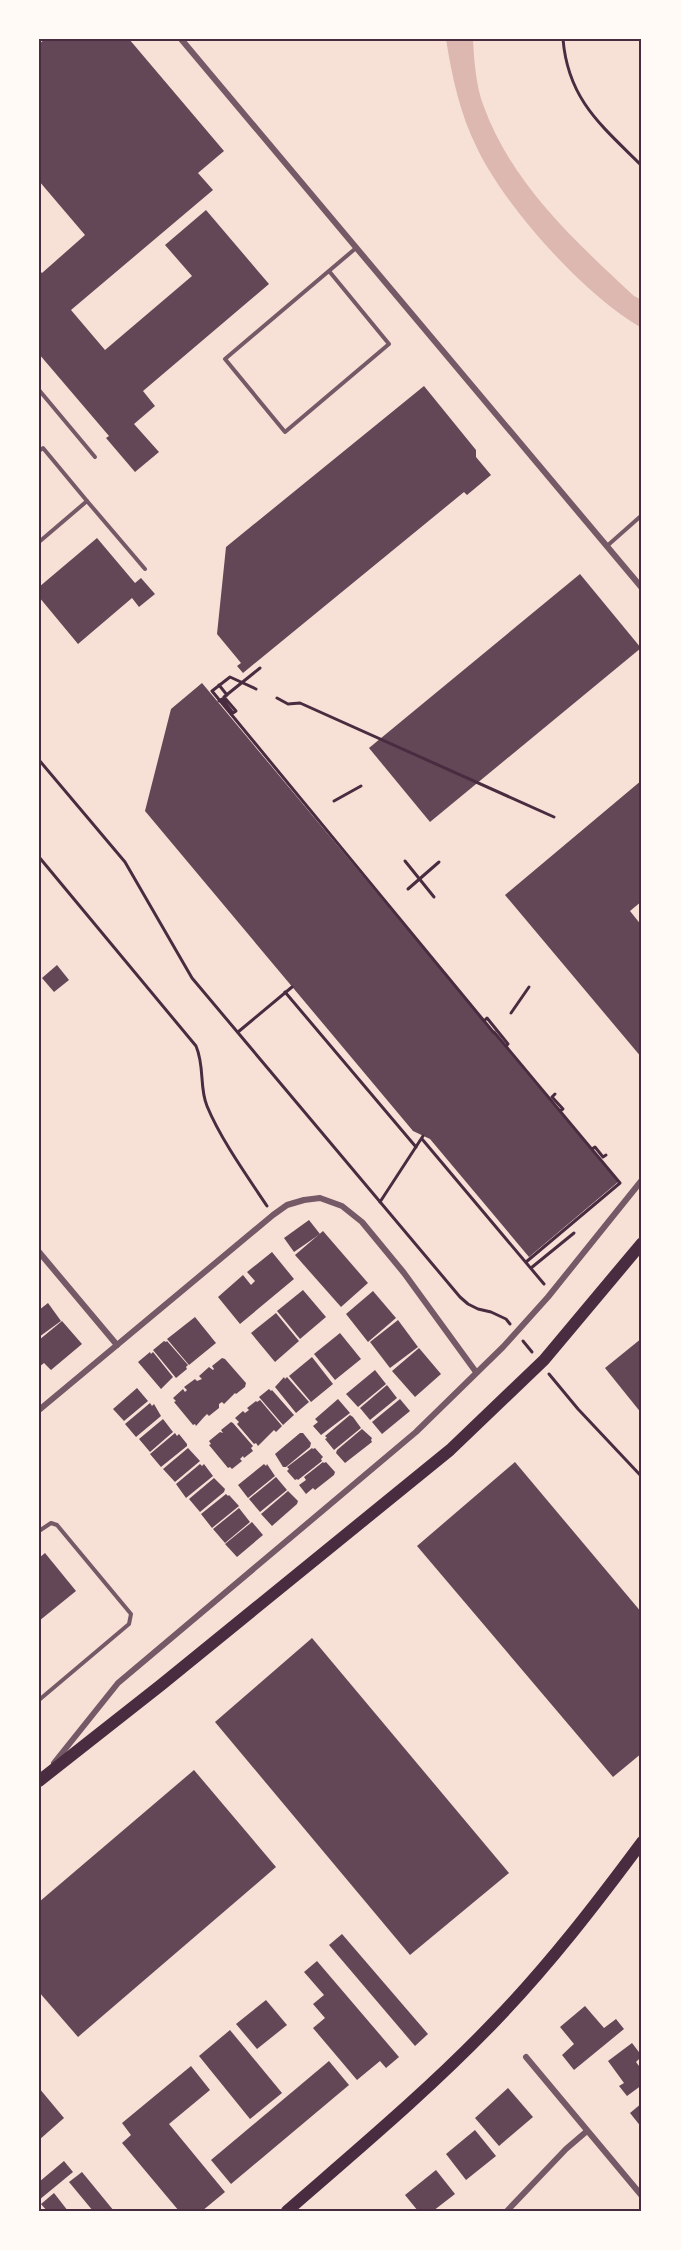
<svg xmlns="http://www.w3.org/2000/svg" width="681" height="2250" viewBox="0 0 681 2250" font-family="'Times New Roman',serif">
<rect width="100%" height="100%" fill="#f7e1d7"/>
<path fill="#dcb8b0" d="M446,39H473C474,60 476,87 484,107C512,184 576,242 634,296L642,300V328C585,296 505,207 477,148C460,114 452,77 446,39Z"/>
<g fill="#644757">
<polygon points="45,39 129,39 224,151 198,173 213,190 71,310 105,350 192,276 165,245 206,210 269,284 143,391 155,406 134,424 159,452 135,472 106,438 109,436 39,354 39,270 42,273 85,235 39,181 39,44"/>
<polygon points="424,386 476,450 476,457 491,475 467,495 464,492 243,673 237,666 241,663 217,634 226,547"/>
<polygon points="97,538 135,583 141,578 155,594 139,607 132,598 78,644 39,597 39,587"/>
<polygon points="580,574 641,648 430,822 369,748"/>
<polygon points="202,683 618,1182 529,1257 430,1139 413,1131 145,811 171,709"/>
<polygon points="642,780 642,901 630,911 642,926 642,1058 505,895"/>
<polygon points="57,965 69,980 54,992 42,978"/>
<polygon points="309,1220 320,1234 294,1252 284,1238"/>
<polygon points="323,1231 368,1283 341,1307 295,1255"/>
<polygon points="272,1252 294,1279 240,1324 218,1297 243,1275 251,1285 255,1281 247,1272"/>
<polygon points="303,1290 326,1317 300,1339 277,1311"/>
<polygon points="373,1291 396,1318 368,1342 346,1314"/>
<polygon points="48,1303 61,1321 39,1337 39,1310"/>
<polygon points="276,1313 299,1341 275,1362 251,1333"/>
<polygon points="195,1317 216,1343 189,1365 167,1339"/>
<polygon points="398,1320 418,1347 390,1368 370,1342"/>
<polygon points="62,1321 82,1344 51,1370 44,1363 39,1367 39,1340"/>
<polygon points="340,1333 361,1359 335,1380 314,1354"/>
<polygon points="642,1338 642,1414 605,1368"/>
<polygon points="164,1341 166,1342 167,1341 188,1365 186,1367 187,1369 176,1378 153,1350"/>
<polygon points="419,1348 441,1374 415,1397 392,1371"/>
<polygon points="150,1352 151,1354 153,1352 173,1377 161,1389 138,1362"/>
<polygon points="312,1357 333,1384 311,1402 289,1376"/>
<polygon points="222,1358 225,1359 246,1383 245,1387 236,1394 235,1393 224,1404 222,1402 219,1404 219,1408 209,1416 207,1414 204,1417 196,1426 195,1424 193,1425 174,1402 176,1401 173,1398 183,1389 185,1392 187,1390 184,1387 195,1379 197,1381 202,1379 199,1376 209,1367 213,1370 214,1369 212,1366"/>
<polygon points="375,1370 386,1384 358,1407 346,1394"/>
<polygon points="284,1377 285,1379 287,1377 309,1402 296,1413 275,1387"/>
<polygon points="387,1385 397,1398 370,1420 360,1408"/>
<polygon points="137,1388 148,1401 124,1421 113,1409"/>
<polygon points="269,1389 271,1391 272,1390 294,1415 283,1425 259,1397"/>
<polygon points="338,1399 350,1413 321,1435 313,1426 318,1422 315,1419"/>
<polygon points="400,1399 410,1411 382,1434 372,1422"/>
<polygon points="260,1400 282,1426 276,1432 274,1430 258,1446 256,1443 254,1444 237,1424 239,1422 235,1418 243,1411 245,1413 249,1410 247,1408 256,1401 257,1402"/>
<polygon points="150,1403 152,1406 154,1404 161,1416 136,1437 125,1424"/>
<polygon points="350,1415 353,1417 361,1428 334,1450 325,1439 327,1438 325,1436"/>
<polygon points="163,1419 173,1432 150,1452 139,1439"/>
<polygon points="231,1422 233,1423 253,1446 251,1448 253,1451 244,1458 243,1456 240,1459 242,1461 232,1469 230,1467 228,1468 209,1445 211,1444 209,1441 220,1432 223,1433 221,1430"/>
<polygon points="362,1429 372,1438 371,1440 372,1442 345,1463 336,1453 337,1450"/>
<polygon points="175,1433 177,1436 179,1434 187,1444 187,1446 161,1467 150,1454"/>
<polygon points="300,1433 303,1433 311,1443 310,1447 286,1467 283,1467 275,1454"/>
<polygon points="188,1448 200,1461 175,1482 163,1469"/>
<polygon points="312,1448 313,1449 315,1448 323,1457 321,1459 322,1461 298,1480 297,1479 295,1480 287,1471 289,1469 287,1467"/>
<polygon points="323,1462 324,1463 326,1462 335,1472 334,1475 315,1490 313,1488 306,1494 299,1485 306,1480 304,1477"/>
<polygon points="515,1462 642,1613 642,1753 613,1777 417,1546"/>
<polygon points="200,1464 202,1466 204,1464 213,1476 186,1498 176,1484"/>
<polygon points="264,1464 266,1466 267,1464 275,1476 248,1498 238,1485"/>
<polygon points="276,1477 287,1490 260,1512 249,1499"/>
<polygon points="214,1478 225,1489 224,1492 200,1512 189,1499"/>
<polygon points="288,1491 298,1501 297,1504 272,1526 261,1514"/>
<polygon points="226,1494 228,1496 229,1495 239,1506 212,1528 201,1514"/>
<polygon points="239,1508 250,1522 225,1543 213,1529"/>
<polygon points="252,1522 263,1535 237,1557 225,1544"/>
<polygon points="45,1553 76,1591 39,1621 39,1558"/>
<polygon points="312,1638 509,1873 410,1955 215,1722"/>
<polygon points="194,1770 276,1867 78,2037 39,1992 39,1902"/>
<polygon points="342,1934 428,2034 415,2046 329,1945"/>
<polygon points="317,1961 399,2057 386,2068 380,2061 357,2080 313,2028 325,2018 313,2004 324,1995 304,1972"/>
<polygon points="266,2000 287,2025 257,2049 236,2024"/>
<polygon points="585,2006 604,2028 616,2019 624,2029 574,2070 562,2055 574,2044 560,2027"/>
<polygon points="230,2030 282,2093 250,2119 199,2056"/>
<polygon points="632,2043 642,2056 636,2062 642,2070 642,2085 627,2096 619,2086 624,2083 608,2061"/>
<polygon points="329,2061 349,2085 231,2184 211,2160"/>
<polygon points="191,2066 210,2090 169,2124 225,2192 202,2211 179,2211 122,2143 131,2135 122,2123"/>
<polygon points="39,2088 64,2118 39,2140"/>
<polygon points="508,2088 533,2117 499,2146 475,2118"/>
<polygon points="642,2103 642,2128 630,2113"/>
<polygon points="475,2130 496,2156 466,2180 446,2154"/>
<polygon points="64,2161 73,2172 39,2200 39,2182"/>
<polygon points="436,2170 455,2194 433,2211 418,2211 405,2195"/>
<polygon points="82,2172 114,2211 93,2211 69,2182"/>
<polygon points="54,2193 68,2211 47,2211 41,2204"/>
</g>
<g fill="none" stroke-linecap="round" stroke-linejoin="round">
<g stroke="#4a2c40" stroke-width="3">
<path d="M563,39C568,100 602,126 642,166"/>
<polyline points="219,685 227,695"/>
<polyline points="256,689 230,677 212,691 494,1033"/>
<polyline points="277,698 288,704 300,703 554,817"/>
<polyline points="219,701 222,699 233,713 236,711 224,697 260,668"/>
<polyline points="39,760 125,862 192,978 460,1297 468,1304 478,1309 491,1312 506,1319 510,1324"/>
<polyline points="334,801 361,786"/>
<path d="M39,857L196,1046C205,1067 199,1087 207,1106C220,1138 247,1176 267,1206"/>
<polyline points="405,861 434,897"/>
<polyline points="408,889 439,862"/>
<polyline points="285,992 416,1147"/>
<polyline points="511,1013 529,987"/>
<polyline points="485,1020 487,1018 508,1044 506,1046"/>
<polyline points="238,1032 292,987"/>
<polyline points="494,1032 620,1183 526,1262"/>
<polyline points="555,1094 552,1097 563,1109 560,1111"/>
<polyline points="422,1139 544,1284"/>
<polyline points="592,1149 595,1147 603,1157 606,1155"/>
<polyline points="380,1202 423,1136"/>
<polyline points="531,1268 574,1233"/>
<polyline points="523,1341 532,1352"/>
<polyline points="549,1374 578,1409 642,1477"/>
</g>
<g stroke="#755966" stroke-width="4">
<polyline points="329,271 389,344 285,432 225,359 356,248"/>
<polyline points="39,390 95,457"/>
<polyline points="39,451 43,448 87,501"/>
<polyline points="39,542 87,501 145,569"/>
<polyline points="607,546 642,515"/>
<polyline points="39,636 39,637"/>
<polyline points="39,1531 51,1523 57,1525 131,1614 129,1624 39,1700"/>
</g>
<g stroke="#755966" stroke-width="6">
<polyline points="181,39 642,588"/>
<polyline points="39,1252 117,1345"/>
<polyline points="39,1410 273,1215 287,1205 304,1200 320,1198 342,1206 362,1222 404,1273 476,1372"/>
<polyline points="54,1763 118,1683 416,1432 503,1347 548,1297 642,1180"/>
<polyline points="526,2057 642,2196"/>
<polyline points="507,2211 566,2149 587,2131"/>
</g>
<g stroke="#4a2c40" stroke-width="12">
<polyline points="39,1781 161,1685 450,1450 544,1360 642,1243"/>
<path d="M287,2211C357,2150 431,2088 495,2021C549,1965 596,1904 642,1842"/>
</g>
</g>
<rect width="681" height="2250" fill="none" stroke="#fffaf5" stroke-width="81"/>
<rect x="40" y="40" width="600" height="2170" fill="none" stroke="#4a2c40" stroke-width="2"/>
</svg>
